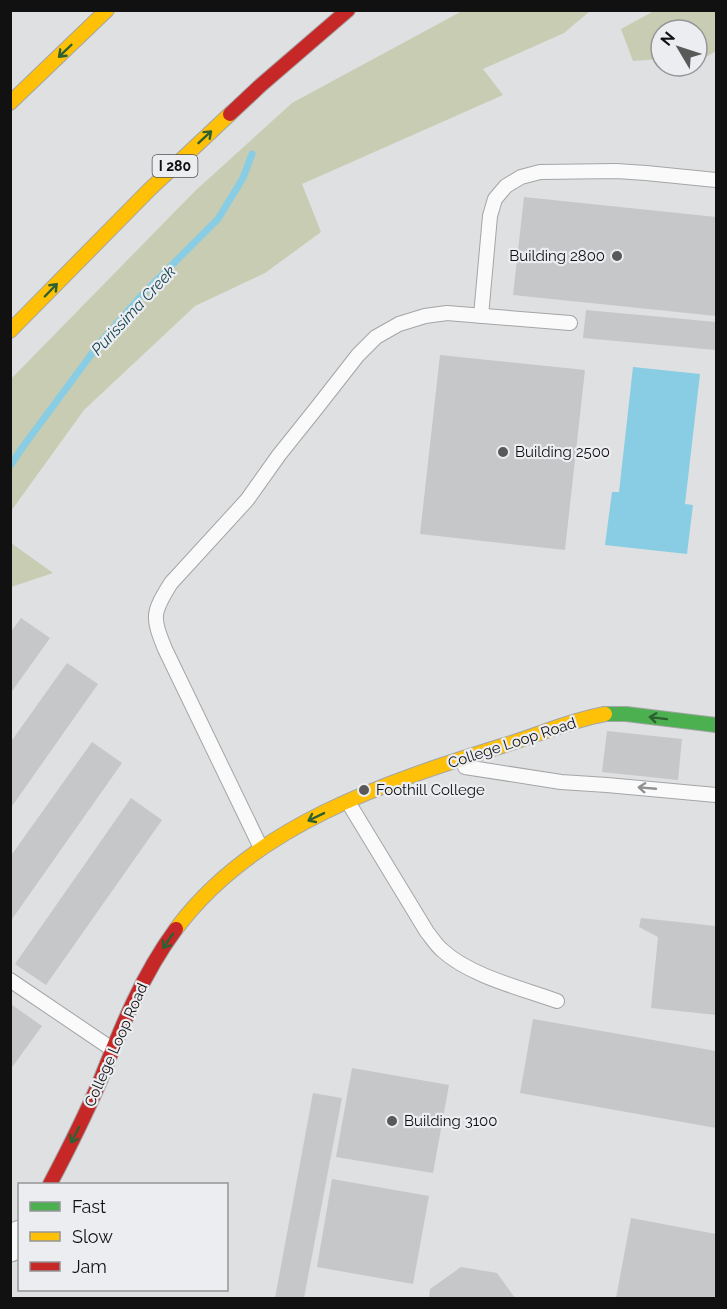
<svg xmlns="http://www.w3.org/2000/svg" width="727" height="1309" viewBox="0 0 727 1309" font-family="Raleway,sans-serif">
<rect width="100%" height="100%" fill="#dfe0e1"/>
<g fill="#c7ccb2">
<polygon points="464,10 590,11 564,33 483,69 503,95 302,184 321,232 265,273 195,306 84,410 11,511 11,379 195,191 292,103"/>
<polygon points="654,11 716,11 716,51 706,57 697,57 697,30 661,30 661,59 633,61 621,29"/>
<polygon points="11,543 53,573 11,587"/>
</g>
<polygon fill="#88cde3" points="633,367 700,374 685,504 693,505 687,554 605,545 612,492 619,492"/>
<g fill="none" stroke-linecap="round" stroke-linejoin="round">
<polyline stroke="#88cde3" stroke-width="7" points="10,466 22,448 99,344 141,296 218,219 243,178 252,154"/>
</g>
<g fill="#c6c7c8">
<polygon points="524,197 716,217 716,316 513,295"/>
<polygon points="586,310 716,322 716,350 583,338"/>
<polygon points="440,355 585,370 565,550 420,534"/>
<polygon points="21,618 50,638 10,694 10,633"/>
<polygon points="67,663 98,684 10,809 10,743"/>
<polygon points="607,731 682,739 678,780 602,772"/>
<polygon points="92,742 122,763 10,922 10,857"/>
<polygon points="131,798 162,820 46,985 15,964"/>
<polygon points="641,918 716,926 716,1015 651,1008 658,937 639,927"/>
<polygon points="12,1005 42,1026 10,1070 10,1007"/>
<polygon points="533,1019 716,1051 716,1128 520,1093"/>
<polygon points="352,1068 449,1085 433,1173 336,1157"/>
<polygon points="313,1093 342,1098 304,1298 275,1298"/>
<polygon points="332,1179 429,1196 413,1284 317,1267"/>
<polygon points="631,1218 716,1234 716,1298 616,1298"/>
<polygon points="461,1267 497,1273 515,1298 429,1298 430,1289"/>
</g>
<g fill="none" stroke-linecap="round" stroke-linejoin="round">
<g stroke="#a4a5a6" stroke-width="16">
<g id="lane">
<polyline points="481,316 490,216 495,199 506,186 521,177 540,172 616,171 646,173 716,180"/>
<polyline points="465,767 561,782 607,785 716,795"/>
<path d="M348,802L427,932C432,938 436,945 442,950C470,976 521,988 557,1001"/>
<path d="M261,848L165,649C152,617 152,613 171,583L247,500L279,455L315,410L358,355L376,337L399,324L425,316L447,313L570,323"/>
<polyline points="10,980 112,1049"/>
</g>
</g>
<g stroke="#a4a5a6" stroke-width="29">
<polyline id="street" points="10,1248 20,1234"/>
</g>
<g stroke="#a4a5a6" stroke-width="16">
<polyline id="fast" points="605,714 626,714 716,725"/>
</g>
<g stroke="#a4a5a6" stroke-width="16">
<g id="slow">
<polyline points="10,103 107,10"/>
<polyline points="10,331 149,190 230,114"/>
<path d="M176,929C253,825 386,782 505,745C538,735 571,720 605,714"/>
</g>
</g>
<g stroke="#a4a5a6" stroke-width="16">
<g id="jam">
<polyline points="230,114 261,85 348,10"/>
<path d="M50,1184C68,1150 85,1116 100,1081C121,1028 142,975 176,929"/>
</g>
</g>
<use href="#lane" stroke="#fafafa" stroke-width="14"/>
<use href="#street" stroke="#fafafa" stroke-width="27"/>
<use href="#fast" stroke="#4caf50" stroke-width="14"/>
<use href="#slow" stroke="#ffc107" stroke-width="14"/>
<use href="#jam" stroke="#c62828" stroke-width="14"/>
</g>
<defs><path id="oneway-shaft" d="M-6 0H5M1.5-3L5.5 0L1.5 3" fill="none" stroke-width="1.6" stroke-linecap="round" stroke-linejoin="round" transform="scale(1.5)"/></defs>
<g stroke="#2e6031">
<use href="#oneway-shaft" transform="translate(65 51) rotate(136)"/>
<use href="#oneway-shaft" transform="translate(205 137) rotate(-43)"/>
<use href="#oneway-shaft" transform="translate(51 290) rotate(-46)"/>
<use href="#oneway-shaft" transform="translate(658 718) rotate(-173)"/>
<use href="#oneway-shaft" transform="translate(316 817) rotate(154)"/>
<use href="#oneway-shaft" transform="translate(168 941) rotate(124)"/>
<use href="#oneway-shaft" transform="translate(75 1135) rotate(116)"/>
</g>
<use stroke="#919192" href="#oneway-shaft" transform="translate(647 788) rotate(-175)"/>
<g fill="#59595a" stroke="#ebedf0" stroke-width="2">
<circle cx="617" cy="256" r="6"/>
<circle cx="503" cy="452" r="6"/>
<circle cx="364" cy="790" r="6"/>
<circle cx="392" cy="1121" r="6"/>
</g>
<g text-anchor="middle" stroke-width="4.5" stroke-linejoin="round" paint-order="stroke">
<rect fill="#ebedf0" stroke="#525355" stroke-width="1.5" x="152.5" y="155" width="45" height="22" rx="4.5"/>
<g font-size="14" font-weight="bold" fill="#111112">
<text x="175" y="171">I 280</text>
</g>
<g font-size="15" fill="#111112" stroke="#ebedf0" text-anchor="start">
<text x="605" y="261" text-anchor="end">Building 2800</text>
<text x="515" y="457">Building 2500</text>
<text x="376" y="795">Foothill College</text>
<text x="404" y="1126">Building 3100</text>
</g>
<g font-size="15" fill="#111112" stroke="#ebedf0">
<text transform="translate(512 743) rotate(-18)" y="5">College Loop Road</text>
<text transform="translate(116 1045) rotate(-66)" y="5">College Loop Road</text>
</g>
<g font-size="16" font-style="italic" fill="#194552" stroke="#ebedf0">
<text transform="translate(133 310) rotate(-47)" y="6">Purissima Creek</text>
</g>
</g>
<rect width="727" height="1309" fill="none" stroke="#111112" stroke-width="24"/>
<rect x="18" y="1183" width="210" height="108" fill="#ebedf0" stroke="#949597" stroke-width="1.5"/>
<rect x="30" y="1202" width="30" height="9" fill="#4caf50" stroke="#949597" stroke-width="1.5"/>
<text x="72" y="1213" font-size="18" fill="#111112">Fast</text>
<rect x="30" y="1232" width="30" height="9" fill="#ffc107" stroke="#949597" stroke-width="1.5"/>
<text x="72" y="1243" font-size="18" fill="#111112">Slow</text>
<rect x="30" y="1262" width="30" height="9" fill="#c62828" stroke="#949597" stroke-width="1.5"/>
<text x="72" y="1273" font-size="18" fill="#111112">Jam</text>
<g transform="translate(679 48) rotate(309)"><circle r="28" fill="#ebedf0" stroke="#949597" stroke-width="1.5"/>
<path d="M0-4.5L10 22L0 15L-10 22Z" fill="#59595a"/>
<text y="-9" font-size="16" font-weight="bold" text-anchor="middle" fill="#111112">N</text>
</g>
</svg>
